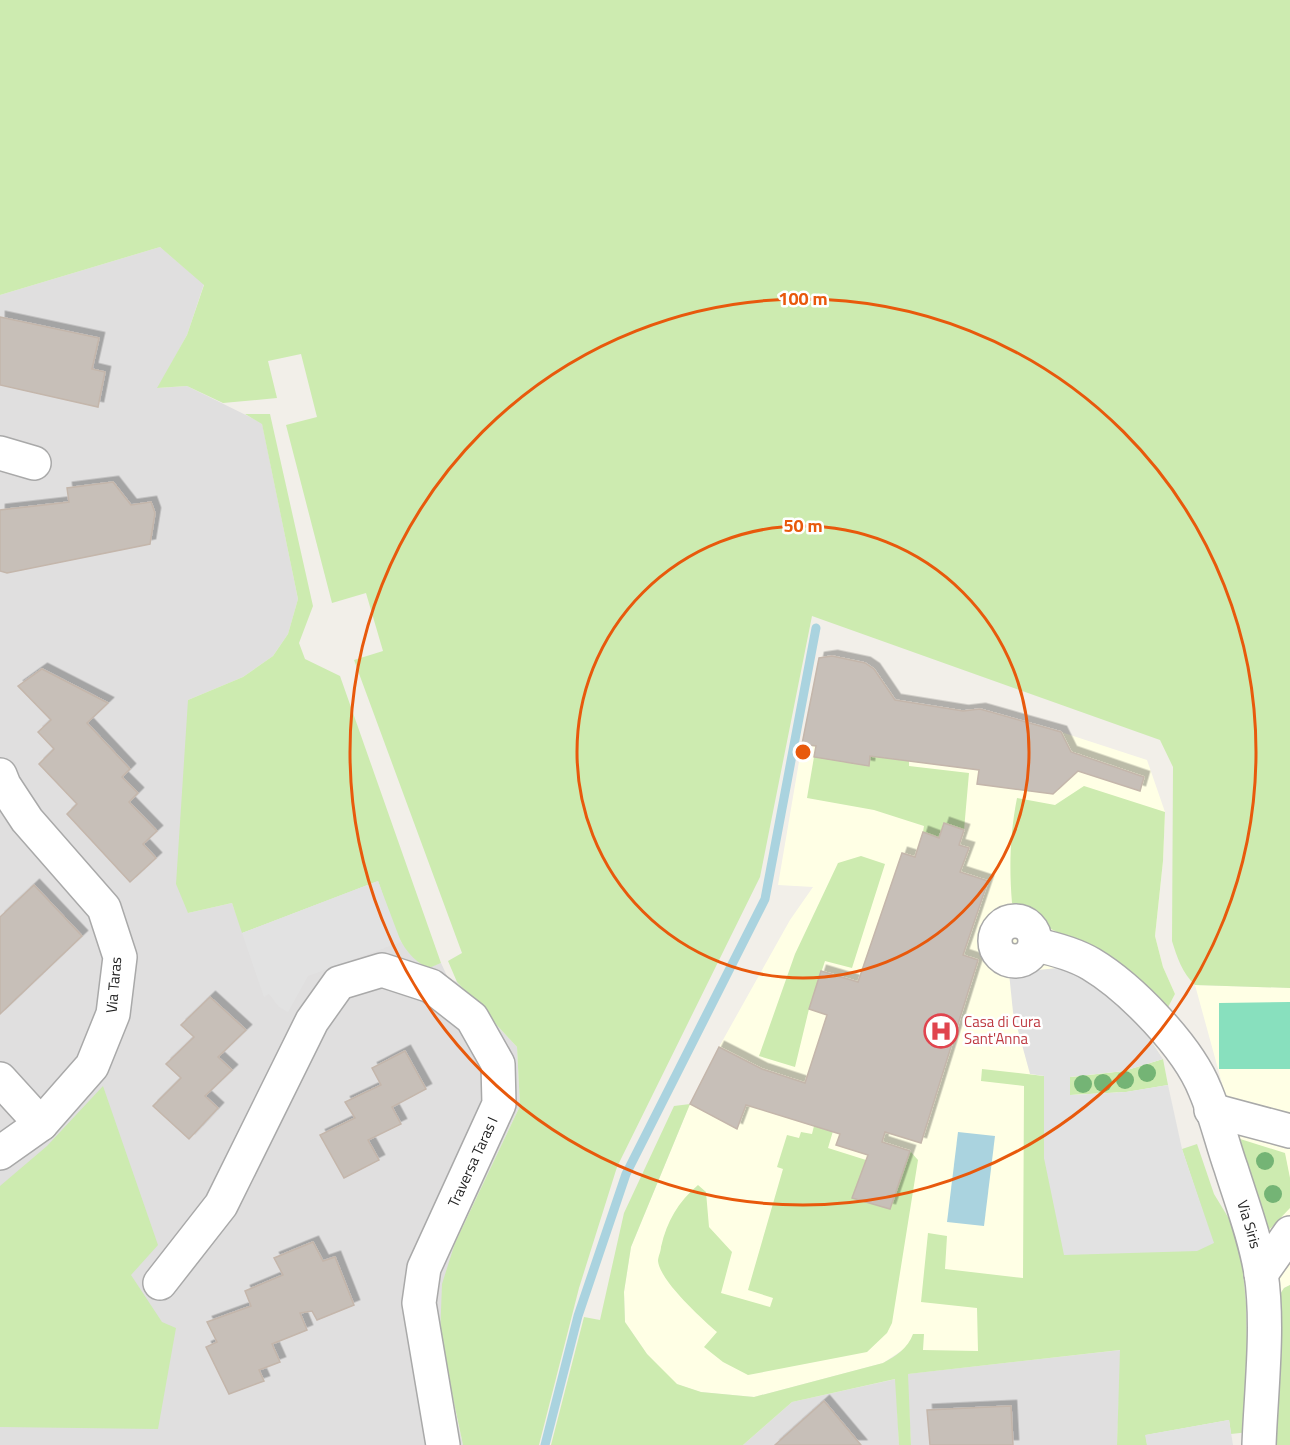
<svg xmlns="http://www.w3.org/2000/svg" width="1290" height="1445" viewBox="0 0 1290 1445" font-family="'Titillium Web',sans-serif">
<defs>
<filter id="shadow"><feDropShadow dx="5.5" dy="-5.5" stdDeviation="0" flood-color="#0004"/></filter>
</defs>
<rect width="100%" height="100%" fill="#f2efe9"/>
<g fill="#e0dfdf">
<polygon points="160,247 204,284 187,335 158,388 187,386 262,423 298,599 288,634 273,656 243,677 188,700 188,913 232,903 243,933 378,881 401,942 429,967 441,963 448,978 457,982 517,1047 520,1106 455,1243 451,1393 463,1445 0,1445 0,295"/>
<polygon points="1121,1350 1117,1445 911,1445 907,1374"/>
<polygon points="896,1379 899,1445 743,1445 792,1402"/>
</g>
<g fill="#ffffe5">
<polygon points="832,656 865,663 874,669 895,700 963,711 980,709 1061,732 1147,760 1165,812 1163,861 1155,936 1163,967 1175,994 1150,1038 1163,1059 1124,1071 1037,1359 904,1349 883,1363 754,1397 701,1392 676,1384 668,1376 647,1354 625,1322 624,1292 631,1247 690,1104 719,1047 790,920 813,887 778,885 802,744 819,658"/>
<polygon points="1195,985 1290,988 1290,1285 1284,1288 1275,1302 1237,1138"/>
</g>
<g fill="#cdebb0">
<path d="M0,0H1290V988L1195,985C1182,973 1177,957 1172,941L1173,767L1160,740L812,616L760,877L617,1167L579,1288L539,1445H463L440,1337L442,1284L455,1243L520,1106L517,1047L457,982L448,961L462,953L354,660L383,651L366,593L332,603L286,425L317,417L301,354L268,361L277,398L223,403L187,386L157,388L187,335L204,285L160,247L0,295Z"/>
<path d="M245,414H270L313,606L299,643L305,659L340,676L441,963L429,968C397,955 389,910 378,881L242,933L232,903L188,913L176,884L188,700L243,677L273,656L288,634L298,599L262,424Z"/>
<polygon points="870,756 909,761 909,766 969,773 964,830 944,823 939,838 923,832 924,826 874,810 807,798 814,757 869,765"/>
<path d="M1084,786L1165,812L1163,861L1155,936L1163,967L1175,994L1166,1011L1092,951L1040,923L1012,903C1009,867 1010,834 1017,798L1055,805Z"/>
<polygon points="861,856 885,864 852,968 825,961 809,1009 795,1067 759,1056 795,954 838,863"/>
<polygon points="1163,1059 1168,1085 1126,1092 1070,1095 1070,1077 1124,1071"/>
<path d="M982,1069L1044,1076V1158L1213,1243L1182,1149L1197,1144L1214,1194L1231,1222L1241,1250L1246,1303L1249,1432L1231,1434L1229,1420L1146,1435L1147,1445H1117L1120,1350L908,1374L911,1445H899L895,1379L792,1402L743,1445H551L584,1317L600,1320L624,1213L674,1106L690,1104L631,1247L624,1292L625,1322L647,1354L677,1384L701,1392L754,1397L883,1363C896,1356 908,1348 913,1334H924L923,1350L978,1351L977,1308L921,1302L928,1233L947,1236L945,1269L1023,1278L1024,1086L981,1081Z"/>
<polygon points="103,1086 158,1245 131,1275 162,1322 176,1328 158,1429 0,1427 0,1186 47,1146"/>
<path d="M814,1126L833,1131L828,1148L866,1160L852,1198L890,1209L910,1151L918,1160L892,1323L887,1333L867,1352L748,1375L723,1362L704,1347L717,1332C702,1319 660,1281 658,1261C658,1257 661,1251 661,1247C667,1221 678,1202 698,1185L706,1192L709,1227L732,1252L721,1293L770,1307L773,1298L748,1290L783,1169L777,1167L787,1135L799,1138L801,1132L812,1134Z"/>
<polygon points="1237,1138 1285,1153 1290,1178 1290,1208 1268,1231"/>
<polygon points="1290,1285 1290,1445 1274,1445 1275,1302 1284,1288"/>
</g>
<polygon fill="#88e0be" points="1290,1002 1290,1069 1219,1069 1219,1003"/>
<g fill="#e2e2e2">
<polygon points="378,881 401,942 308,976 288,1012 279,1007 269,994 264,997 242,933"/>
<polygon points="1067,967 1104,984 1150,1039 1163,1059 1124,1071 1070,1077 1070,1095 1126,1092 1168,1085 1182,1149 1214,1243 1197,1251 1064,1255 1044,1158 1044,1076 1030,1074 1013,1012 1009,973"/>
<polygon points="1229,1420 1233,1445 1147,1445 1145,1435"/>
</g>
<polygon fill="#aad3df" points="958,1132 995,1136 984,1226 947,1222"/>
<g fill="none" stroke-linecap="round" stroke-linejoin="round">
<polyline stroke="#aad3df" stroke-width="9" points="545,1445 578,1316 626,1174 765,899 816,628"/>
</g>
<g fill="#c7bfb8" stroke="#c4b6ab" stroke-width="1.5" filter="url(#shadow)">
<polygon points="0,317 99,338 92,369 105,372 98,407 0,385"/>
<polygon points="113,482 131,505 151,502 155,513 150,544 7,573 0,571 0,510 69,502 67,488"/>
<polygon points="832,656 865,663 874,669 895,700 963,711 980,709 1061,732 1071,752 1144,777 1140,791 1078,771 1053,794 977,784 979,770 870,756 869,766 814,757 816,746 802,744 819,658"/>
<polygon points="42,669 108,703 87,723 130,769 122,777 138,793 129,802 157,831 143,844 156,858 130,882 67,814 77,804 39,764 54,749 38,732 51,720 18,686"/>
<polygon points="944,823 964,830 959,845 969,848 960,872 988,881 963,955 978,960 921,1143 885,1132 882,1142 910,1151 890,1209 852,1198 868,1155 836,1145 840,1134 746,1105 737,1129 690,1104 719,1047 762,1069 805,1083 827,1015 809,1009 821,971 858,982 902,853 915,857 923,832 939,838"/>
<polygon points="34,885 82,936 0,1014 0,917"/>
<polygon points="210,997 246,1030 218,1057 232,1070 205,1096 218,1108 189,1139 153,1106 181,1078 166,1064 194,1037 181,1025"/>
<polygon points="405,1051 426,1089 392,1107 401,1124 368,1140 379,1160 344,1178 320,1135 355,1118 345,1102 381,1085 372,1068"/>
<polygon points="313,1242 323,1261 335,1257 354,1305 317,1320 312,1311 300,1313 307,1330 272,1344 280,1362 259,1370 264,1381 229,1394 206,1347 217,1342 207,1322 251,1306 245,1291 283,1275 274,1258"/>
<polygon points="824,1401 861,1445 775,1445"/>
<polygon points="1011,1406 1013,1445 930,1445 927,1410"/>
</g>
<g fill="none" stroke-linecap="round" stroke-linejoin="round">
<g stroke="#a9a9a9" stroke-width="36">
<g id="minor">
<polyline points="0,453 34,463"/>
<polyline points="0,775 4,785 27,820 104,908 120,957 113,1014 92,1066 41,1124 0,1153"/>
<circle cx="1015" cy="941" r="20"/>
<path id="s1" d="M1036,945C1055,949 1074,954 1091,964C1131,988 1188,1047 1205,1090C1216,1115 1222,1143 1231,1168C1242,1203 1255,1237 1261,1273C1269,1326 1261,1391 1259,1445"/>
<polyline points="0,1079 41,1124"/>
<polyline points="1211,1110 1290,1131"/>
<polyline points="1261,1274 1290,1233"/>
<polyline points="160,1283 221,1205 312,1021 339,983 382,970 431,986 472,1018 498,1064 499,1104 424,1268 419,1303 443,1445"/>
</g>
</g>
<use href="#minor" stroke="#fff" stroke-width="33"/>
</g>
<g fill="#74b475">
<circle cx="1147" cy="1073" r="9"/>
<circle cx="1125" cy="1080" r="9"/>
<circle cx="1103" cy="1083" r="9"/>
<circle cx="1083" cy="1084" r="9"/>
<circle cx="1265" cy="1161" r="9"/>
<circle cx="1273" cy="1194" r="9"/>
</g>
<g fill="none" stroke="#e8590c" stroke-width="3">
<circle cx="803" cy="752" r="226"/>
<circle cx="803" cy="752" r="453"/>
</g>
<defs>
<g id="hospital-ring" transform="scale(1.725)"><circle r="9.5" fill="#fff" stroke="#e0444e" stroke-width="1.5"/><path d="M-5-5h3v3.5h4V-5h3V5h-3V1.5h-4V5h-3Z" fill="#e0444e"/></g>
</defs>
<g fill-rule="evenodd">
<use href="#hospital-ring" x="941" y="1031"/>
</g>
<g text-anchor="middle" stroke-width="5" stroke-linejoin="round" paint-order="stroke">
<g font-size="15" fill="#222" stroke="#fff">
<text transform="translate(114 985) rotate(-85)" y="5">Via Taras</text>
<text transform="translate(473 1162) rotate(-65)" y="5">Traversa Taras I</text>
<text dy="5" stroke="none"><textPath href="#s1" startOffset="372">Via Siris</textPath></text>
</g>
<g font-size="15" fill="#be3a42" stroke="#fff" text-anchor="start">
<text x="964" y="1027">Casa di Cura<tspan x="964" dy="17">Sant'Anna</tspan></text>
</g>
</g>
<circle cx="803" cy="752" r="9" fill="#e8590c" stroke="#fff" stroke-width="3"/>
<g font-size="18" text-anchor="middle" font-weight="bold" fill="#e8590c" stroke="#fff" stroke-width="5" stroke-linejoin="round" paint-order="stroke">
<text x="803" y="305">100 m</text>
<text x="803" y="532">50 m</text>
</g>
</svg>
